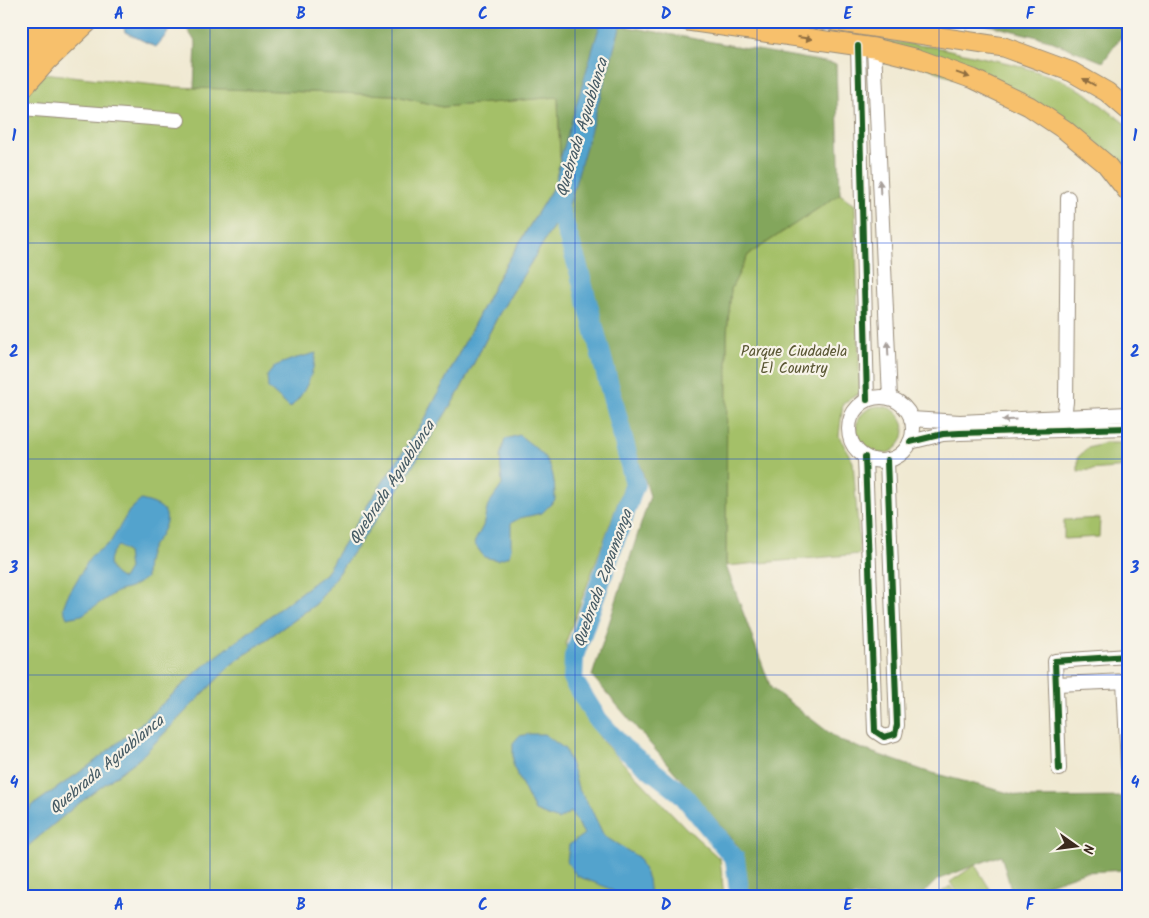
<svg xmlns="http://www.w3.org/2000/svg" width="1149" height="918" viewBox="0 0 1149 918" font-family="Kalam,sans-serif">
<rect width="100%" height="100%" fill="#f7f3e8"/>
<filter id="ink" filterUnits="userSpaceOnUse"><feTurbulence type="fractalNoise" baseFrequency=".02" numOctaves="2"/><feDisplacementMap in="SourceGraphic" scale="10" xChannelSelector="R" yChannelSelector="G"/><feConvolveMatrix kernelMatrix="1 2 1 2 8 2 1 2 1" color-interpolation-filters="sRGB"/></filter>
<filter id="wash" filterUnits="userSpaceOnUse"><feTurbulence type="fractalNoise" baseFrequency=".0096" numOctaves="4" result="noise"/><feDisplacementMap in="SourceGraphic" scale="20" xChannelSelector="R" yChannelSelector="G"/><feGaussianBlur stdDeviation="1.12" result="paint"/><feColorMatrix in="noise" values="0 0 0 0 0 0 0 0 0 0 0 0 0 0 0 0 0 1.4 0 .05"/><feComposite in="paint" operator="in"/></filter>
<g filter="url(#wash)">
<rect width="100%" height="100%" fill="#f0e9d2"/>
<g fill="#a4c067" stroke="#707542">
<polygon points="852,36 941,48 1017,65 1062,80 1086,93 1128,126 1128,162 1121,163 1082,132"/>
<polygon points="24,71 174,87 393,95 442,107 558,97 560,160 555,184 499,276 426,417 363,512 325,574 200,669 136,728 90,765 33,805 21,819 21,455 33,430 21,429 21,76"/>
<polygon points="840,194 855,205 860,393 843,403 839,436 853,462 860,554 726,566 727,333 731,289 748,255"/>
<polygon points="558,219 577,265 626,481 566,642 569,688 602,741 686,828 720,859 724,897 21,897 21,852 74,807 140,758 232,664 316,604 401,485 459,392 499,314"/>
<circle cx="880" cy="430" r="24"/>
<polygon points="1105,443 1122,443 1128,446 1128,467 1078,471 1078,457 1088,448"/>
<polygon points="1100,518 1099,537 1064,539 1064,520"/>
<polygon points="975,865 995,897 960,897 950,882"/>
<polygon points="950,886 958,897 934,897"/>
</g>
<g fill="#83a65c" stroke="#5f683d">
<polygon points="182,21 595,21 836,64 840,194 748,255 731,289 727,333 726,566 771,688 840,741 925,771 1028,798 1128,797 1128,870 1084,872 1013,896 1001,855 937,880 920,897 747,897 738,846 592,676 650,496 562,216 558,97 442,107 393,95 194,88 196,43"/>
<polygon points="965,21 1128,21 1128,27 1103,62 1046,39 989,25"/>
</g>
<g fill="#53a3cd" stroke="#476676" fill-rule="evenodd">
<polygon points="127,21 171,21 172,22 167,34 156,47 125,32 124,27"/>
<polygon points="601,21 622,21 570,202 566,210 558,219 499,314 459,392 401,485 316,604 232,664 140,758 74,807 21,852 21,819 33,805 90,765 136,728 200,669 325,574 363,512 426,417 499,276 555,184 560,160"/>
<path d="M316,353C313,374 306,393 290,408L268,388L267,376L275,366L293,359Z"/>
<path d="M519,435C547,456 555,463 555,500L542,513L520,518L511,523V548L509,556L497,560L484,557L474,543L483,526L488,505L502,485L500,456L505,439Z"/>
<path d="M141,500C162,505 174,511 161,534C159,539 154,542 152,547C147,556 146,568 146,578L130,588L116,592L82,615L67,618L63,608L67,597L91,556L110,543L129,511ZM118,546L127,552L129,569L123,579C106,571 105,558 118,546Z"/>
<polygon points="530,734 544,734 565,749 574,773 578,788 591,809 604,836 638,857 648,879 650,897 623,897 606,887 577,876 567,862 569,845 584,834 571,812 558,820 535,811 513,766 513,743 519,736"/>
</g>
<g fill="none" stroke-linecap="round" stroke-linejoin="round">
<polyline stroke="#53a3cd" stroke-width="20" points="558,205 578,267 635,484 574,656 573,680 598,720 622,747 682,794 735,859 740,897"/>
</g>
</g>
<g filter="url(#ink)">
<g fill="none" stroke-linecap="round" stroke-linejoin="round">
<g stroke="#968a78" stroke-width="16">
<g id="minor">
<polyline points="858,46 867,400"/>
<polyline points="874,48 890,398"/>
<polyline points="21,108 178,120"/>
<circle cx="881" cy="429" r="32"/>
<polyline points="1064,417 1066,402 1068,198"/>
<polyline points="911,419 960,422 1128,414"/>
<polyline points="910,442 943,434 960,433 1128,428"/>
<polyline points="865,457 875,731 884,737 895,734 897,725 887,460"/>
<polyline points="1124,681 1128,767"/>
<polyline points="1056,684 1128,681"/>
<polyline points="1059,769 1055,661 1128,656"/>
</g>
</g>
<g stroke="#968a78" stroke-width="21">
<g id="major">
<polyline points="688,21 874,48 918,59 973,79 1029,106 1065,130 1106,164 1128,192"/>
<polyline points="834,21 1004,47 1072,72 1107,92 1128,110"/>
</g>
</g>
<g stroke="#968a78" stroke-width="23">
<g id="highway">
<polyline points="21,52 41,21"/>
<polyline points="37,58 61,21"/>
<polyline points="21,89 46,61 88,21"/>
</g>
</g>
<use href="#minor" stroke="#fff" stroke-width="14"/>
<use href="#major" stroke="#f7c06c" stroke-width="19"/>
<use href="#highway" stroke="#f7c06c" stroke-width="21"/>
<g stroke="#f7f3e8" stroke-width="9">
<g id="cycleway">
<polyline points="858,46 867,400"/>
<polyline points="910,442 943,434 960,433 1128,428"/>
<polyline points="865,457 875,731 884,737 895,734 897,725 887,460"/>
<polyline points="1059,769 1055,661 1128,656"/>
</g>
</g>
<use href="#cycleway" stroke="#1b5e20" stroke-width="6"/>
</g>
<defs><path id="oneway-solid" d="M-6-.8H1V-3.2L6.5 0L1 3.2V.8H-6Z" transform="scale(1.25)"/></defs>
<g fill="#906e41">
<use href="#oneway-solid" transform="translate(805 38) rotate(8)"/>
<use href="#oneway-solid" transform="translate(963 75) rotate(20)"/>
<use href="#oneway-solid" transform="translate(1089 82) rotate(-150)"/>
</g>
<g fill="#a79f9a">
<use href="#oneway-solid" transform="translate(880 187) rotate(-93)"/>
<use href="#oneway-solid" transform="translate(888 349) rotate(-93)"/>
<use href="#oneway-solid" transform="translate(1009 420) rotate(177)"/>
</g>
</g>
<path fill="none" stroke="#1d4ed8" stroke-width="1" stroke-opacity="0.55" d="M210,21V897M392,21V897M575,21V897M757,21V897M939,21V897M21,243H1128M21,459H1128M21,675H1128"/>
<g text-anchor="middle" stroke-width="4.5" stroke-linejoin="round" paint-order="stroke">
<g font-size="15" fill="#5a5734" stroke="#f7f3e8">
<text x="794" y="356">Parque Ciudadela<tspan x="794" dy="17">El Country</tspan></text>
</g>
<g font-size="16" font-style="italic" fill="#455a64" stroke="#f7f3e8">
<text transform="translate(581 127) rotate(-73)" y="6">Quebrada Aguablanca</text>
<text transform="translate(391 482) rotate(-57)" y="6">Quebrada Aguablanca</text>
<text transform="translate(602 578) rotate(-70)" y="6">Quebrada Zapamanga</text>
<text transform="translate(106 764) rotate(-40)" y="6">Quebrada Aguablanca</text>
</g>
</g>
<rect width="1149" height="918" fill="none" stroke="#f7f3e8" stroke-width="55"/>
<g transform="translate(1076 846) rotate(104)" stroke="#f7f3e8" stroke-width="4" paint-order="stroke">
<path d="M0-4L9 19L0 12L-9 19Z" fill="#3b2a1e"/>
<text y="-8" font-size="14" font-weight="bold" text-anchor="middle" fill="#3b2a1e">N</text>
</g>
<rect x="28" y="28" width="1094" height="862" fill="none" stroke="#1d4ed8" stroke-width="2"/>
<g font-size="16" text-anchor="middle" font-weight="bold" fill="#1d4ed8">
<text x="119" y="19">A</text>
<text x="301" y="19">B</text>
<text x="483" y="19">C</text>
<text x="666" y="19">D</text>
<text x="848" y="19">E</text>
<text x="1030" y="19">F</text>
<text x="14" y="141">1</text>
<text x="1135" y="141">1</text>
<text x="14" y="357">2</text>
<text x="1135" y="357">2</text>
<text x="14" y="573">3</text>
<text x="1135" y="573">3</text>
<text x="14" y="788">4</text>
<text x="1135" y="788">4</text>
<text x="119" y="910">A</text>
<text x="301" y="910">B</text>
<text x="483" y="910">C</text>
<text x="666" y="910">D</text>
<text x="848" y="910">E</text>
<text x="1030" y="910">F</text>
</g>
</svg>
